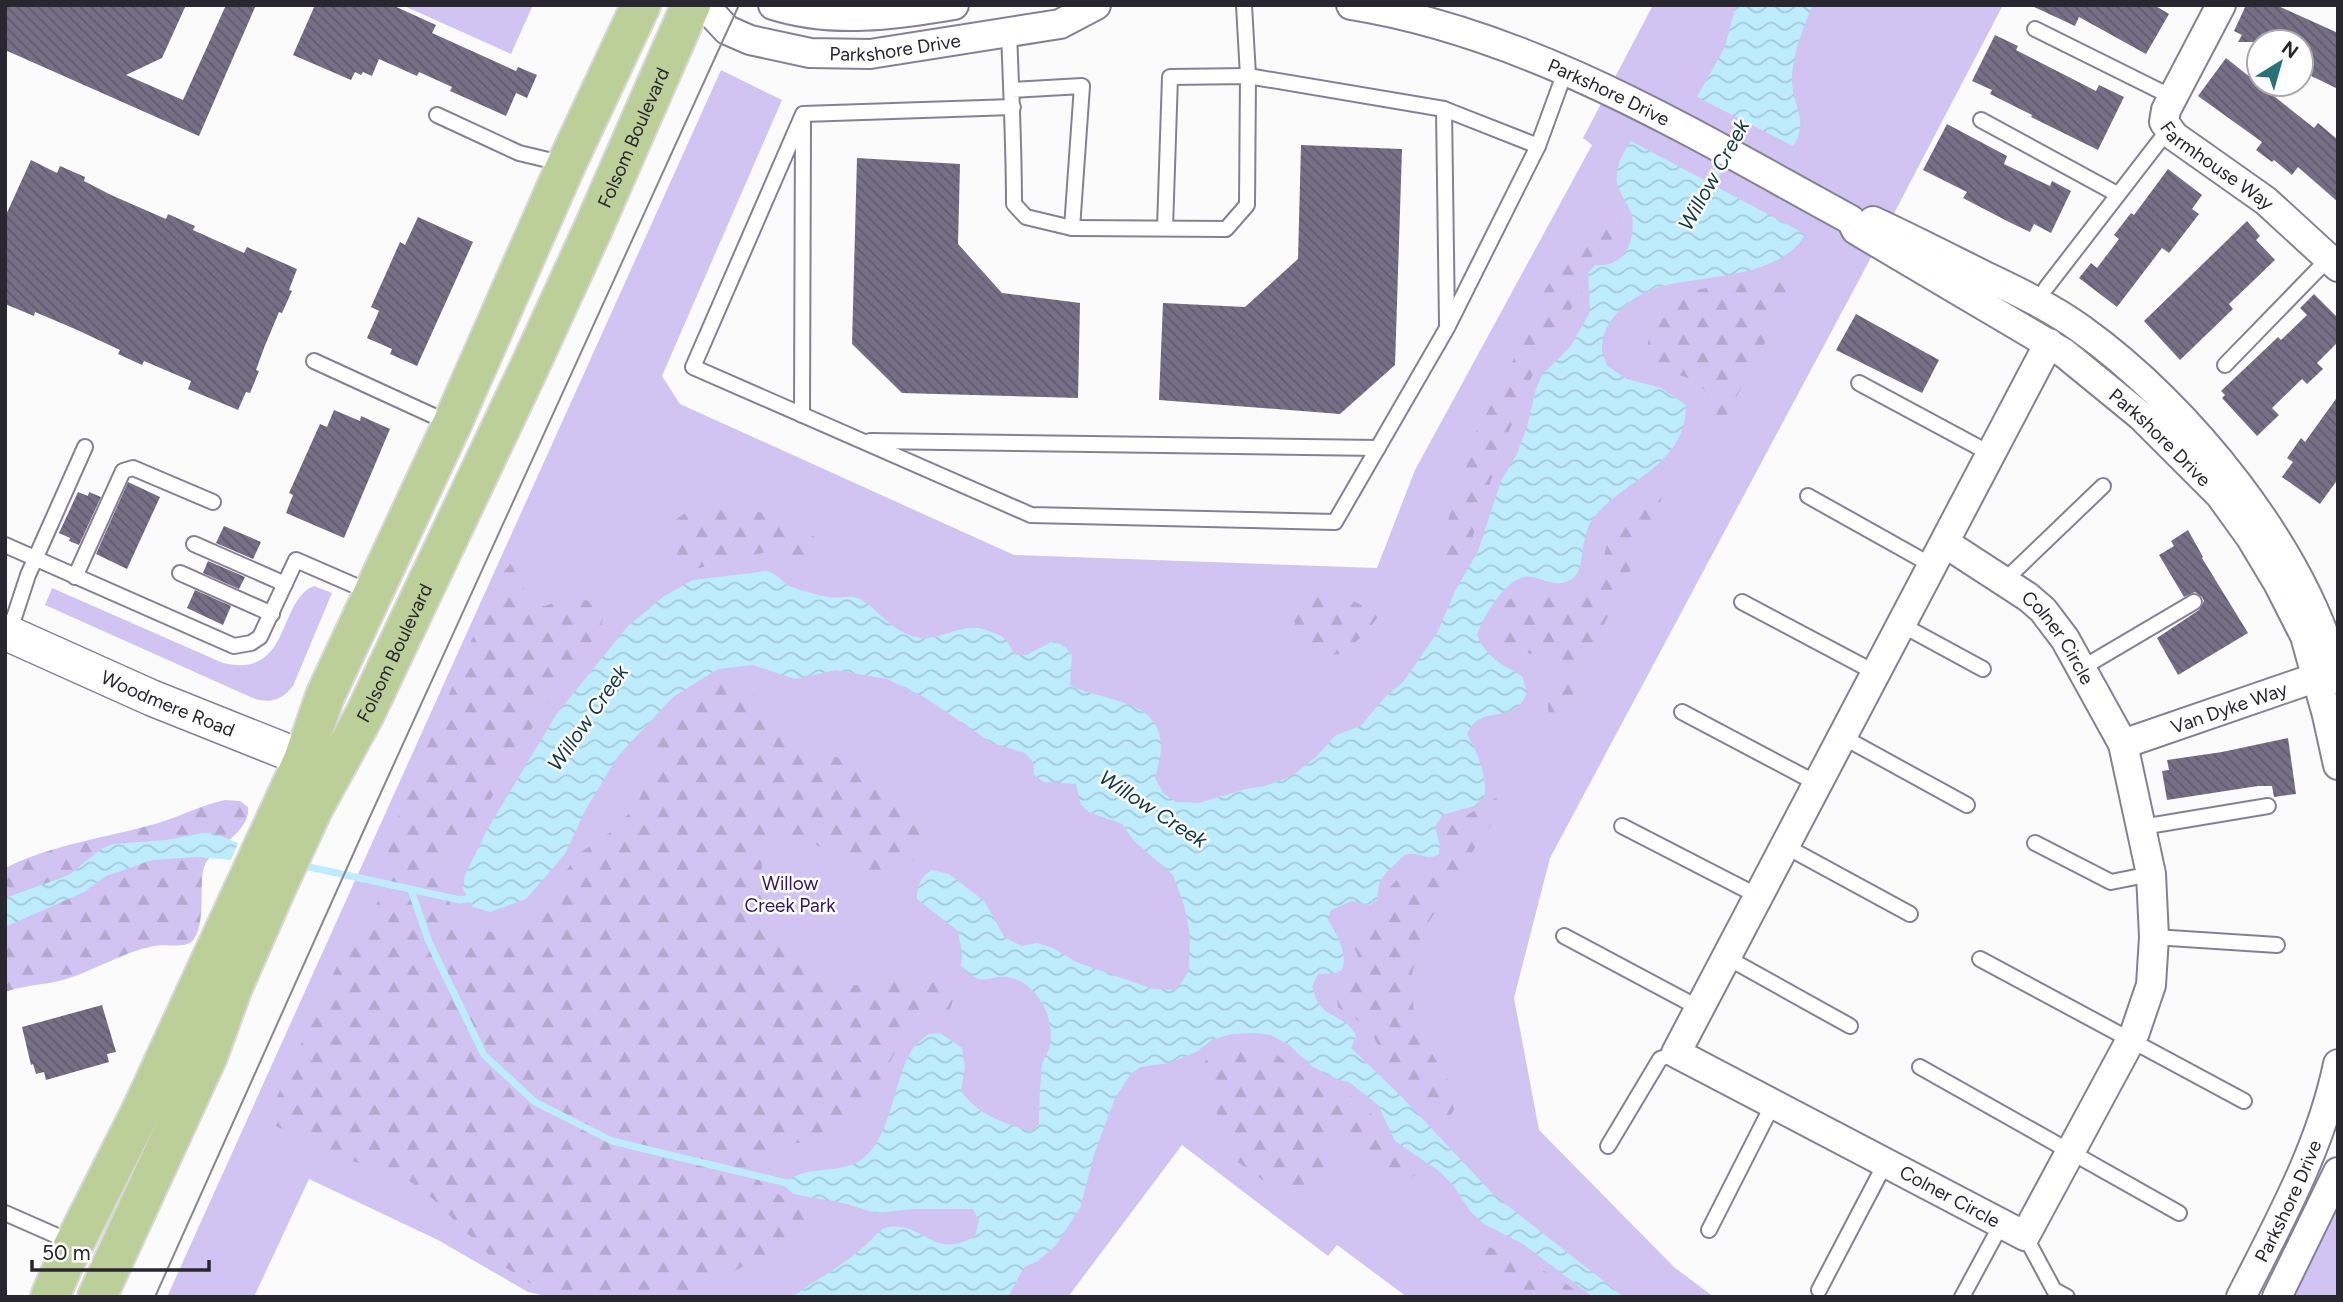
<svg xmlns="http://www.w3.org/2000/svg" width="2343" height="1302" viewBox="0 0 2343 1302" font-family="Figtree,sans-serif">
<defs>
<pattern id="forest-firs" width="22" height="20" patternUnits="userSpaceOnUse" patternTransform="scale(1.75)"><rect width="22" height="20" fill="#d1c4f2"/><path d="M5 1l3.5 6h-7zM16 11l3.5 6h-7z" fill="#b3a8d0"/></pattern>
<pattern id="water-waves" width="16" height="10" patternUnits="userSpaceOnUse" patternTransform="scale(1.75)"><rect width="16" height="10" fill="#bdecfd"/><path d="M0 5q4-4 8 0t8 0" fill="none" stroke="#a2cad9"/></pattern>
<pattern id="building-back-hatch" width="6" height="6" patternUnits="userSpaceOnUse" patternTransform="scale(1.75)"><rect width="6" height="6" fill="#757085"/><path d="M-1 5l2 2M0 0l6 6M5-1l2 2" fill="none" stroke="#605c6d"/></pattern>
</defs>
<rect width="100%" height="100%" fill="#fbfbfb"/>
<g fill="#d1c4f2">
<polygon points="402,5 533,5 511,54"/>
<polygon points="1653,5 2003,5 1866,267 1550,858 1514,998 1539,1130 1674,1267 1714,1297 1407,1297 1337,1245 1328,1256 1182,1145 1068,1297 551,1297 528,1292 438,1240 309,1179 254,1297 167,1297 721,70 782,100 662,376 680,404 1014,555 1377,568 1415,470 1592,145 1583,138"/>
<path d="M314,586L332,593L293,686C282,700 271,703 255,699L45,605L52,588L223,663C292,679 277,600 314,586Z"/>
<polygon points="2338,1199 2338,1297 2292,1297 2318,1247"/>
</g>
<g fill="url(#forest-firs)">
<polygon points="1619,220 1623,225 1621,233 1613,245 1593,255 1582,278 1582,292 1566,317 1549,336 1500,452 1463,567 1453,573 1444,569 1444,544 1452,501 1467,464 1475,434 1498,393 1546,288 1568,257 1600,224"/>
<polygon points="1775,274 1791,274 1800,279 1795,293 1776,322 1721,426 1715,421 1709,409 1708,394 1696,381 1663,369 1648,345 1649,316 1671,297 1709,287"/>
<path d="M1654,492L1661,497L1660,510L1594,645L1571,699L1559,716L1549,714C1545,694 1555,694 1556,677C1557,654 1530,656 1515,649C1508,647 1502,640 1496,636C1497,580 1538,591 1577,603C1600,593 1600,569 1606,548C1614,525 1631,500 1654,492Z"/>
<path d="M700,503C743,507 796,514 826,548L819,555L799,558L770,551L695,569L672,562L665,547L675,520Z"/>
<path d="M518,560L526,568L523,592L528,605L545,606L574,595L599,606L604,615L600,630L545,706L479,819L454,844L440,880L456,918L479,932L505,931L535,917L577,855L611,832L637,805L650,772L654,747L671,717L705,687L732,682L751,687C758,702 766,717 777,729C790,742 813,748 831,755C870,770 912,795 934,831L931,845L914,860L894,872L873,871L846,863L805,838L786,836L764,854L758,890L779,936L798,963L849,985H870L894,975L943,985L953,1000L950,1009L923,1020L906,1033L883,1074L867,1110L839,1139L777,1145L762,1158L757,1178C772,1197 796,1197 812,1214L788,1247L747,1264L702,1290L677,1297L580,1295L533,1285L494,1260L433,1199L403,1176L335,1156L274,1125L270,1112L352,933C376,909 393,889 382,855L475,632L503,573L511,563Z"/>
<polygon points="1309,594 1337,594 1364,606 1371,599 1379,599 1384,609 1364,635 1340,654 1316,656 1298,640 1294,619"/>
<path d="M1517,785L1519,790L1481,838L1422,933L1411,978L1415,1026L1448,1080L1454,1110L1450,1116L1438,1117L1425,1106L1381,1052L1370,1029L1338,1007L1336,990L1350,973L1358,956L1354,947V930L1377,914L1391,886L1404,873C1430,876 1436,873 1449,850L1446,836L1449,826Z"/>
<path d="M225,800L240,801L248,807C251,829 220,845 207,861C196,875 208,918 194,939C187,950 166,943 154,946C123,952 94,971 63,980C44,985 24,985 5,992V868C53,844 106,838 158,823C181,816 201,805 225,800Z"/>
<polygon points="1251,1048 1275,1053 1307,1079 1320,1082 1351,1096 1368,1110 1383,1131 1413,1162 1416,1174 1405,1183 1388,1179 1371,1152 1337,1127 1326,1132 1330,1163 1321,1190 1303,1201 1275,1189 1235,1160 1222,1135 1216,1110 1197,1070 1211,1055"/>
<path d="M1485,1246C1522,1257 1553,1274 1585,1297H1525L1508,1288L1483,1258Z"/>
</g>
<g fill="url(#water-waves)">
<path d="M1736,5H1813C1803,28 1791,58 1792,84C1794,109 1809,121 1793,146L1697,97L1725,47Z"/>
<path d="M1631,141L1805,234C1784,275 1711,276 1671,284C1642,289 1605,312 1602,345C1601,351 1605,360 1607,366L1627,379L1661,388L1686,405C1686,465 1627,478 1595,516C1578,535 1587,569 1572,579C1557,588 1546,580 1532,577C1508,572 1483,617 1477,635C1486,657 1502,665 1522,676L1527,693C1512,728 1482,701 1467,734C1478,754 1486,772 1485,796L1474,806L1442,815L1435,827L1440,845L1439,854C1427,861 1424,854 1413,854C1405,853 1403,857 1398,861C1383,877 1379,876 1377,900L1370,905L1352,901L1331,910L1328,920C1337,935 1348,953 1342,970L1336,973L1318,974L1312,986C1314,991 1315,998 1318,1002C1328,1019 1348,1017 1356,1036L1351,1048L1399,1094L1494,1195L1624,1297H1593L1523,1244L1484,1224L1470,1211L1453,1185L1439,1171L1395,1141L1378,1105L1349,1082L1335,1079L1312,1066L1289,1045L1271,1035L1254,1033L1231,1034L1212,1040L1196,1052L1169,1063L1140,1067L1130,1075L1115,1098L1095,1152L1080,1208L1056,1245L1038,1261L1024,1267L1008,1297H792C817,1279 846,1264 868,1243C875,1237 879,1228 889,1227C924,1222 933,1261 975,1236L979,1221L973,1209H914L875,1213L847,1204L793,1194L785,1186L788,1179C794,1177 801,1173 808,1172C825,1169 845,1170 861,1160C892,1139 893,1078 913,1048C917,1043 924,1038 929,1034L940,1033L962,1048L965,1067L961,1091C979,1116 1003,1122 1031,1132L1039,1124C1039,1104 1040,1085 1042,1065C1043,1058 1049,1052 1050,1045C1055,1020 1040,988 1015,979C991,970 984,992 961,966L962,953L958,931L917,899C917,886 920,878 931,870L949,874L984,901L1005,938L1022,946L1037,943L1053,948L1076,962L1153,989L1176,990L1189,971L1190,934L1184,905L1173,875L1134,841L1122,824L1089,812L1081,805L1076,784L1044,782L1034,775L1033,762L1025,753L992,743L924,697L887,679L836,670L795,679L753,665L718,669L673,697L618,756L586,809L565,854L526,899L490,912L473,907L463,889L465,875L487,830L556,715L627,627L663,597L693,580L766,571C782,575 781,584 792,587C804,591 816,595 828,597C839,599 849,594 860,599C879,610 888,628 912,636C939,646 959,619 989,631C993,633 1001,635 1004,638C1009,642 1011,650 1016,655H1027L1053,641L1065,647L1072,654L1070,685C1105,703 1164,698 1161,751C1160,760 1157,769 1155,778L1163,793L1176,802L1199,803L1246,789L1265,786L1292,776L1316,757L1336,735L1361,726L1384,698L1403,682L1437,633L1455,591L1478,551L1501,481L1517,454L1527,427L1536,389L1542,375L1570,347L1590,312L1588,273L1595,265C1623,268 1636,243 1632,217C1630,205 1619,195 1617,182C1615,166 1623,153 1631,141Z"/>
<polygon points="202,833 213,833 238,843 231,860 196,857 153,860 106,876 84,892 5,927 5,898 69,875 101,849 113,844 167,840"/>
</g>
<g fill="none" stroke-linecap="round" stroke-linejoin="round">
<g stroke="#bdecfd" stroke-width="7">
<polyline points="1730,148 1746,115"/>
<polyline points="1707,192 1724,159"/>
<polyline points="300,865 460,900 471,898 475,894"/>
<polyline points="411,890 429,942 484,1055 535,1102 612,1141 795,1185"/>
</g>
</g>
<g fill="url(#building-back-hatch)">
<polygon points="5,5 186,5 162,58 126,75 183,100 226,5 256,5 199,136 5,50"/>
<polygon points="315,5 392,5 436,25 432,33 516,71 518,67 537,75 527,98 516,93 506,116 450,91 452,87 419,72 417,76 379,59 372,76 363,72 361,75 355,72 351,80 293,55"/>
<polygon points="2030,5 2154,5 2169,14 2146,54 2079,17 2075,26"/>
<polygon points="2246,5 2276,5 2338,33 2338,89 2301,71 2301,42 2238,42 2242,35 2234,31"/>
<polygon points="1995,35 2018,46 2016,50 2096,91 2099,85 2124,97 2098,150 2031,117 2032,115 1990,94 1992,90 1972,81"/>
<polygon points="2226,58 2314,128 2318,123 2338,140 2338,202 2298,167 2292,175 2274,160 2272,162 2256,150 2262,142 2198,96"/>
<polygon points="1947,124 2007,156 2004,164 2050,186 2052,181 2071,191 2051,233 2034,224 2030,232 2009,222 1963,198 1967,192 1923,170"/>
<polygon points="1301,145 1402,149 1395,365 1340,414 1159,400 1163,303 1245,307 1298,259"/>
<polygon points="857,158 960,164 958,244 1002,293 1080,303 1078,398 902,393 852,344"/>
<polygon points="31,160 57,173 60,166 85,177 84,181 111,195 166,219 168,214 195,226 193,230 244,253 247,247 297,269 289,290 292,291 282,313 279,312 264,348 256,370 259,371 250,393 246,392 238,410 188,389 191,381 144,361 142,365 118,354 120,350 75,329 35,312 34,316 5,304 5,217"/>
<polygon points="2168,169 2202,195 2192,209 2199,214 2169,253 2162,248 2117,307 2079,278 2091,263 2097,268 2119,239 2114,235 2131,213 2134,215"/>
<polygon points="418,217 473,242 417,366 390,354 392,349 367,338 379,311 371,307 400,242 405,245"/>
<polygon points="2247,221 2260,236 2256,240 2275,260 2229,304 2233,309 2180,360 2144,321"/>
<polygon points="2314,294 2338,318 2338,342 2317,363 2323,369 2307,384 2302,379 2272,408 2279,415 2257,436 2222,398 2225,395 2221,391 2278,337 2281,340 2307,315 2300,308"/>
<polygon points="1856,314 1939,360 1922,393 1836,350"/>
<polygon points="2338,396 2338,479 2320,504 2282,477 2293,462 2287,458 2301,438 2305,442"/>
<polygon points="334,410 360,421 361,416 390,429 344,538 286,513 293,495 289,493 320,424 327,427"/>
<polygon points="128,482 160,497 127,569 96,554"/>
<polygon points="78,492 88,496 89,492 101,497 79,545 69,541 70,538 59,533"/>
<polygon points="224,526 261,542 253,559 216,543"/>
<polygon points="2188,530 2203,557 2202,558 2248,633 2178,675 2157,638 2199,610 2204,601 2202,597 2195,592 2184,597 2159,555 2174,546 2171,541"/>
<polygon points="208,561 245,577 239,589 203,573"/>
<polygon points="195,590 231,606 223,625 187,608"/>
<polygon points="2288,738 2296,794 2274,797 2272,786 2258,786 2167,800 2162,771 2169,770 2167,760 2222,752"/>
<polygon points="102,1005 116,1052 107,1054 109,1062 46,1080 44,1072 36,1074 33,1064 31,1065 22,1027"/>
</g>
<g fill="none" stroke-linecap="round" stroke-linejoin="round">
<g stroke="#868095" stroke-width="18">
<g id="service">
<polyline points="2035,29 2172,97"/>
<path d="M1009,31C1011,89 1014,146 1014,204L1026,217L1072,228L1082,86L1012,90"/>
<polyline points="1013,107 803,114 693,367 1031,515 1335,522 1447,328 1538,146 1565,72"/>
<polyline points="437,115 519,153 565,164"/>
<polyline points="1981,120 2117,194"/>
<polyline points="1072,228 1226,229 1247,205 1248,76 1244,5"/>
<polyline points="1165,228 1170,77 1248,76 1444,109"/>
<polyline points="2046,288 2168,130"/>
<polyline points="1447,324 1444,109 1538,146"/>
<polyline points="314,361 449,423"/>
<polyline points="2225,365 2329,258"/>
<polyline points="1859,383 1991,454"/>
<polyline points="802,415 803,122"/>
<polyline points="870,441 1378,448"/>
<polyline points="1808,496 1933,566"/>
<polyline points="194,544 285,584"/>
<polyline points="5,545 234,646 251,643 260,637 296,560 372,593"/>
<polyline points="180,573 272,614"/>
<polyline points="75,577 123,471 133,468 213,502"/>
<polyline points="2004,581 2103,486"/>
<polyline points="1742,602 1876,673"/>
<polyline points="1902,625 1983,669"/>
<polyline points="9,633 28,575 85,447"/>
<polyline points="2082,668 2194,602"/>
<polyline points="1682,712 1818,784"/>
<polyline points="1843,737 1967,805"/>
<polyline points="1622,826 1758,896"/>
<polyline points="2142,827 2268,806"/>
<polyline points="2035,843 2111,882 2151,874"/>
<polyline points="1785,846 1910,914"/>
<polyline points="1564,936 1699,1008"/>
<polyline points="2154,937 2277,945"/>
<polyline points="1726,957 1850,1026"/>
<polyline points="1980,959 2244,1101"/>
<polyline points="1920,1067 2179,1213"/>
<polyline points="1608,1146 1660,1059 1676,1053"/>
<polyline points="5,1213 73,1243"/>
<polyline points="1709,1230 1773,1104"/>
<polyline points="2025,1236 2054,1290 2067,1297"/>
<polyline points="1819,1290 1886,1162"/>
<polyline points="1962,1297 2002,1223"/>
</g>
</g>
<g stroke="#868095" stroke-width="32">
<g id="minor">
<path id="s1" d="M704,5L727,30L750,40L810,53L870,54L1060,24L1096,5"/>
<path d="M773,5C832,24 895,15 954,5"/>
<path id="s2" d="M1351,5C1532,34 1693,134 1851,220L1856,230L2064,353L2141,416L2220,495L2251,538L2278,583L2305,636L2327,715L2338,765"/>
<path id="s3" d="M2221,5L2166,110L2164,122L2174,136L2266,201L2338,267"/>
<path d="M1873,221C1910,238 1947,257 1983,275C2016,291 2051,307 2081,329C2189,406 2305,549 2338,679"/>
<path id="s4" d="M1945,543L2028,597L2043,610L2065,639L2123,744L2151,874L2154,937L2151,985L2135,1032L2025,1236L1676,1053L2049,343"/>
<path id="s5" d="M2123,744L2332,672"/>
<path id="s6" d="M2241,1297C2279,1222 2321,1147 2338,1064"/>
<polyline points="2277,1297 2338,1172"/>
</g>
</g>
<g stroke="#868095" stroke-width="38">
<g id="tertiary">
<path id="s7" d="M5,632L152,698L330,769"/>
</g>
</g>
<g stroke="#d8d8d9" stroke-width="42">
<g id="primary">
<polyline points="50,1297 63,1266 141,1111 303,760 325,696 452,424 566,165 641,5"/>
<path id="s8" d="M97,1297L208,1056L233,987L276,889L313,809L365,714L530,366L592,231L691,5"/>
</g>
</g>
<use href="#service" stroke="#fff" stroke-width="14"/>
<use href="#minor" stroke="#fff" stroke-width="28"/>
<use href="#tertiary" stroke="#fff" stroke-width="35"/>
<use href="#primary" stroke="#bdcf98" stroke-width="38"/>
<polyline stroke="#88878c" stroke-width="2" points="155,1297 368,821 739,5"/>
</g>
<g text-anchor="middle" stroke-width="5" stroke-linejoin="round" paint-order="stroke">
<g font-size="19" fill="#28262e" stroke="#fff">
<text dy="7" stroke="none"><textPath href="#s1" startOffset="206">Parkshore Drive</textPath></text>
<text dy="7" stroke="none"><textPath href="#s2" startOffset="273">Parkshore Drive</textPath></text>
<text dy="7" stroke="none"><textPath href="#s8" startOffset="1278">Folsom Boulevard</textPath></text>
<text dy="7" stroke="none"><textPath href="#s3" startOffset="200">Farmhouse Way</textPath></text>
<text dy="7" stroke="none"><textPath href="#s2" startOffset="928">Parkshore Drive</textPath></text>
<text dy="7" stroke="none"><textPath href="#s4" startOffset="150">Colner Circle</textPath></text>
<text dy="7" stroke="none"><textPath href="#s8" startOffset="710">Folsom Boulevard</textPath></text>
<text dy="7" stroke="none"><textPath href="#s7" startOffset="178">Woodmere Road</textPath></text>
<text dy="7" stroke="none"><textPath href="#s5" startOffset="112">Van Dyke Way</textPath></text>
<text transform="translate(1950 1196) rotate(28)" y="7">Colner Circle</text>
<text dy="7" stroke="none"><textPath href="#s6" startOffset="107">Parkshore Drive</textPath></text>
</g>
<g font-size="19" fill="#34165e" stroke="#fff">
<text x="790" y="890">Willow<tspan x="790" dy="22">Creek Park</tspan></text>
</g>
<g font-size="21" font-style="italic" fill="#113844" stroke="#fff">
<text transform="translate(1714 175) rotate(-61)" y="7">Willow Creek</text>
<text transform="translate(588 718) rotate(-55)" y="7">Willow Creek</text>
<text transform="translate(1153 809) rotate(33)" y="7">Willow Creek</text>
</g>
</g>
<rect width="2343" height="1302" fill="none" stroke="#28262e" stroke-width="14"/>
<g transform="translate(2280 63) rotate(37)"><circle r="33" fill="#ffffff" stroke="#a9a8ab" stroke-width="2"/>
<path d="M0-5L12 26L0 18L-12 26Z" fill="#277179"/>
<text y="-10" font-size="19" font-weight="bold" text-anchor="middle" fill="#28262e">N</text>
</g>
<path d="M32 1260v10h177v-10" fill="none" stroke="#28262e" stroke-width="3.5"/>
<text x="42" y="1260" font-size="21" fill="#28262e" stroke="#ffffff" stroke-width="5" paint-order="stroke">50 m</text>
</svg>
